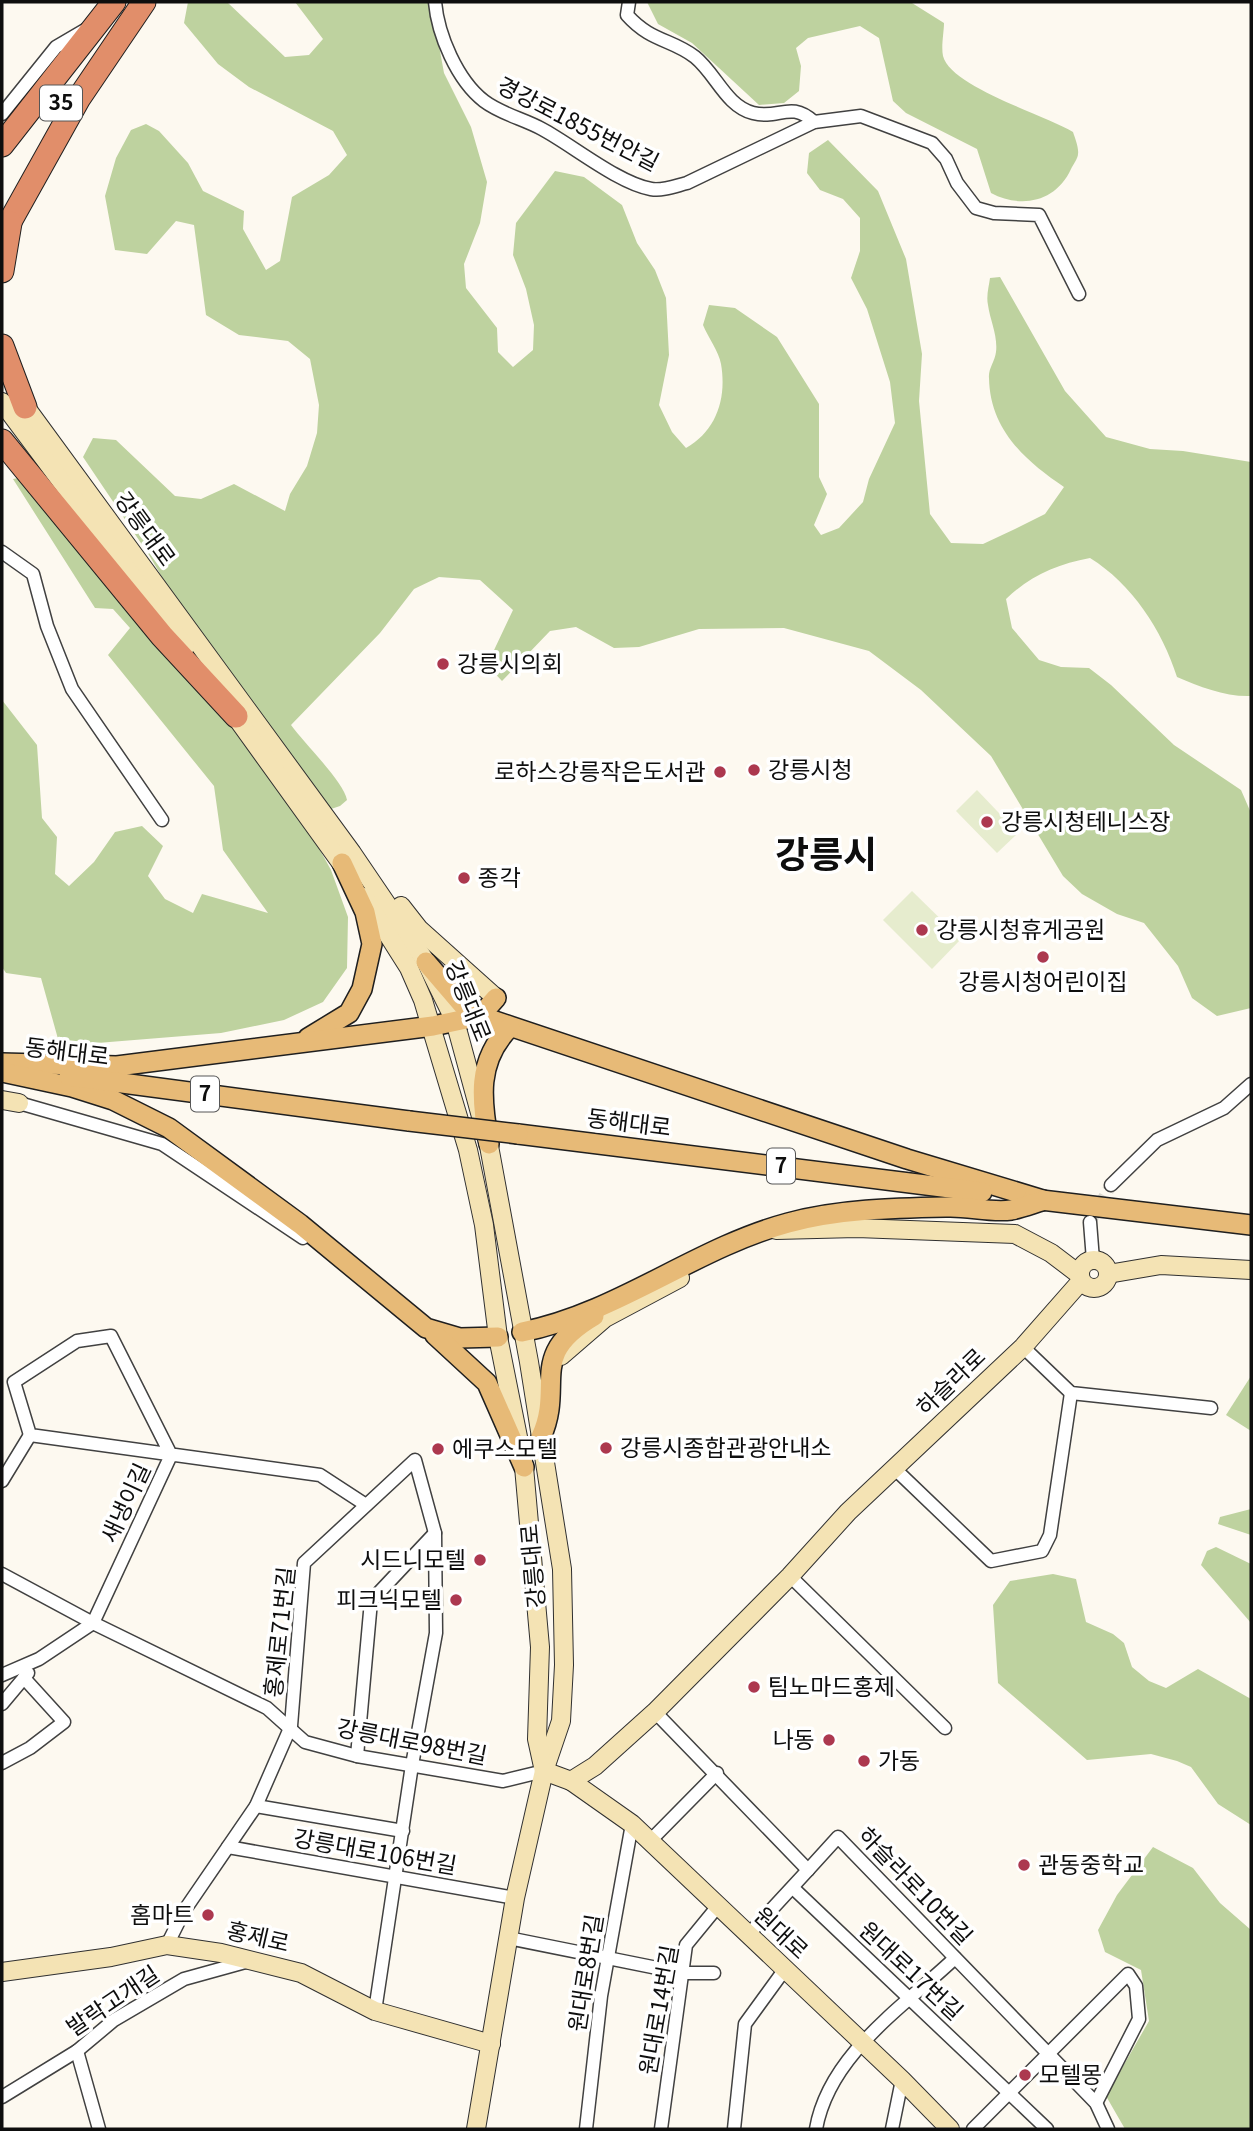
<svg xmlns="http://www.w3.org/2000/svg" width="1253" height="2131" viewBox="0 0 1253 2131" font-family="Georgia,'Noto Sans KR',serif">
<rect width="100%" height="100%" fill="#fdf9f0"/>
<g fill="#bed29f">
<path d="M188,2H227L285,57L309,55L323,39L295,2H431L444,73L471,127L487,182L480,223L464,264L466,288L497,328L498,352L513,367L533,350L534,325L526,289L513,255L516,223L555,171L584,177L622,205L637,243L655,270L666,298L669,355L659,405L672,432L686,448C716,431 727,399 721,364C719,352 708,337 703,325L709,305L735,308L777,337L819,404V477L827,494L814,525L821,535L839,528L863,502L869,479L895,423L890,382L867,309L851,278L860,251V218L843,199L820,190L807,173L809,153L828,140L878,191L906,259L922,354L919,401L930,514L951,543L983,544L1015,529L1045,514L1064,487C1024,460 990,429 989,378C988,369 995,361 996,352C998,336 990,320 988,305C986,296 989,286 990,278L1000,277L1065,391L1106,437L1150,449L1183,451L1251,462V696C1226,697 1200,687 1177,677C1162,630 1132,584 1090,558C1057,564 1030,576 1006,599L1012,628L1039,660L1061,667L1089,668L1111,685L1174,745L1241,790L1251,813V1008L1217,1016L1192,998L1178,966L1144,923L1117,914L1082,894L1063,876L991,756L921,690L869,651L784,628L699,629L639,647L614,648L576,627L550,631L502,681L487,665L513,610L480,580L439,577L414,589L380,633L291,725C304,743 344,782 347,800L340,806L322,812L193,630L149,555L83,457L93,438L116,440L175,496L201,499L234,484L285,511L290,494L307,466L317,433L319,405L310,359L288,341L239,335L206,315L194,225L176,221L147,254L115,250L105,196L116,158L131,130L146,124L159,131L188,163L203,191L244,211L243,229L266,270L280,261L292,197L329,175L347,155L333,131L249,87L218,64L184,23Z"/>
<path d="M647,2L912,3L944,23C944,32 941,46 943,56C951,87 1045,115 1073,132C1075,138 1079,148 1078,154C1078,158 1073,165 1071,169C1056,202 1021,209 991,193L977,149L906,113L893,101L879,38L860,26L808,38L796,48L801,66L799,91L784,103L759,105L692,43L658,24Z"/>
<polygon points="23,477 127,589 305,823 331,870 348,917 347,968 323,1002 284,1020 221,1033 60,1046 41,978 6,973 2,967 2,700 37,745 42,818 57,837 55,874 69,886 94,862 115,832 142,826 163,846 148,876 165,899 193,913 202,894 268,913 223,850 214,786 108,655 130,628 113,609 95,608 13,479"/>
<polygon points="1251,1376 1251,1431 1226,1415"/>
<polygon points="1251,1509 1251,1535 1218,1524 1220,1517"/>
<polygon points="1216,1547 1251,1564 1251,1623 1201,1565 1207,1551"/>
<polygon points="1053,1574 1076,1579 1086,1622 1113,1634 1124,1643 1132,1667 1149,1681 1166,1688 1198,1669 1251,1699 1251,1825 1218,1804 1191,1767 1177,1761 1151,1754 1087,1760 998,1683 993,1605 1010,1581"/>
<polygon points="1153,1847 1193,1868 1220,1903 1251,1930 1251,2129 1125,2129 1106,2096 1149,2021 1141,1970 1105,1952 1098,1930 1117,1895"/>
</g>
<g fill="#e6ecce">
<polygon points="977,790 1018,833 997,853 956,811"/>
<polygon points="912,891 961,939 932,969 883,920"/>
</g>
<g fill="none" stroke-linecap="round" stroke-linejoin="round">
<polyline stroke="#d9d6ce" stroke-width="12" stroke-dasharray="12 6" stroke-linecap="butt" points="1090,1222 1111,1185"/>
<g stroke="#414141" stroke-width="15">
<g id="street">
<path d="M435,2C438,35 457,80 484,101C501,114 524,119 542,129C572,145 618,183 651,189C663,191 675,186 687,183L814,122L861,116L932,143L946,159L957,183L976,208L994,213L1039,215L1079,294"/>
<path d="M629,2L627,15C651,42 672,39 695,57C716,74 726,106 753,113C779,120 790,100 814,122"/>
<polyline points="2,114 56,47 85,30"/>
<polyline points="2,552 33,574 47,626 72,689 162,820"/>
<polyline points="19,1103 162,1144 303,1238"/>
<polyline points="1111,1185 1157,1140 1224,1108 1251,1084"/>
<polyline points="1090,1222 1093,1260"/>
<polyline points="1023,1347 1071,1393 1211,1408"/>
<polyline points="895,1469 991,1561 1042,1551 1050,1535 1071,1393"/>
<polyline points="2,1481 30,1435"/>
<polyline points="2,1574 93,1623 267,1708 305,1742 357,1756 503,1781 544,1771"/>
<polyline points="790,1576 945,1728"/>
<polyline points="2,1675 39,1659 93,1623 171,1455 111,1336 77,1341 14,1382 30,1435 320,1475 366,1505"/>
<polyline points="2,1704 28,1673"/>
<polyline points="655,1712 808,1870 838,1837 1096,2103 1108,2129"/>
<polyline points="357,1756 371,1601 435,1533"/>
<polyline points="2,1763 30,1748 64,1722 24,1678"/>
<polyline points="256,1806 403,1831"/>
<polyline points="649,1842 717,1773"/>
<polyline points="228,1847 515,1898"/>
<polyline points="793,1888 1047,2129"/>
<polyline points="748,1935 808,1870"/>
<polyline points="508,1938 682,1973 714,1973"/>
<polyline points="167,1945 184,1911 256,1806 291,1726 304,1563 415,1460 435,1533 436,1633 412,1765 375,2011"/>
<polyline points="77,2051 99,2129"/>
<polyline points="2,2097 77,2051 114,2020 184,1979 249,1961"/>
<polyline points="586,2129 601,1996 632,1824"/>
<polyline points="661,2129 686,1945 718,1906"/>
<polyline points="734,2129 745,2024 785,1969"/>
<path d="M816,2129C829,2055 903,2007 955,1958"/>
<polyline points="892,2129 902,2080"/>
<polyline points="973,2129 1128,1974 1136,1986 1139,2019 1096,2103"/>
</g>
</g>
<g stroke="#303030" stroke-width="20">
<g id="secondary">
<polyline points="19,398 352,853 426,962 455,1021 489,1146 529,1362 562,1569 564,1665 561,1721 544,1771 515,1898 476,2129"/>
<polyline points="2,402 185,647"/>
<polyline points="228,706 349,874"/>
<polyline points="364,897 409,968 423,1000 468,1150 484,1225 498,1337 524,1467 540,1647 537,1739 544,1771"/>
<polyline points="401,906 419,929 496,998"/>
<polyline points="2,1100 19,1103"/>
<polyline points="776,1230 857,1228 1015,1234 1051,1253 1080,1275"/>
<circle cx="1094" cy="1274" r="14"/>
<polyline points="1108,1274 1161,1265 1251,1270"/>
<polyline points="561,1356 605,1318 680,1278"/>
<polyline points="544,1771 571,1781 595,1766 655,1712 790,1576 848,1512 1023,1347 1081,1281"/>
<polyline points="571,1781 632,1824 902,2080 950,2129"/>
<polyline points="2,1972 111,1957 167,1945 221,1953 301,1973 375,2011 491,2044"/>
</g>
</g>
<g stroke="#1f1f1f" stroke-width="22">
<g id="primary">
<polyline points="426,962 462,1004 480,1016 496,998"/>
<polyline points="308,1038 349,1013 362,989 372,944 365,912 342,863"/>
<polyline points="2,1063 117,1066 433,1026 480,1016 907,1159 1043,1200"/>
<polyline points="2,1072 72,1087 113,1100 169,1128 300,1224 426,1328 460,1338 498,1337"/>
<polyline points="69,1076 409,1121"/>
<polyline points="518,1134 982,1192"/>
<path d="M489,1144C481,1100 476,1061 510,1027"/>
<polyline points="1033,1199 1251,1225"/>
<path d="M522,1332C618,1313 695,1248 788,1223C838,1209 895,1208 947,1207C968,1206 991,1213 1011,1210C1021,1208 1032,1204 1042,1201"/>
<polyline points="435,1335 487,1383 524,1467"/>
<path d="M541,1437C565,1384 526,1356 594,1316"/>
</g>
</g>
<g stroke="#1f1f1f" stroke-width="25">
<g id="highway">
<polyline points="2,145 114,2"/>
<polyline points="2,236 79,98 144,2"/>
<polyline points="2,271 10,223"/>
<polyline points="2,346 25,407"/>
<polyline points="2,441 162,636 236,716"/>
</g>
</g>
<use href="#street" stroke="#fff" stroke-width="12"/>
<use href="#secondary" stroke="#f4e3b4" stroke-width="18"/>
<use href="#primary" stroke="#e7ba77" stroke-width="19"/>
<use href="#highway" stroke="#e18e6a" stroke-width="23"/>
<g stroke="#1f1f1f" stroke-width="22" stroke-linecap="butt">
<polyline id="primary-bridge" points="409,1121 518,1134"/>
</g>
<use href="#primary-bridge" stroke="#e7ba77" stroke-width="19"/>
</g>
<g fill="#ac384f" stroke="#fff" stroke-width="2.5">
<circle cx="443" cy="664" r="7"/>
<circle cx="754" cy="770" r="7"/>
<circle cx="720" cy="772" r="7"/>
<circle cx="987" cy="822" r="7"/>
<circle cx="464" cy="878" r="7"/>
<circle cx="922" cy="930" r="7"/>
<circle cx="1043" cy="957" r="7"/>
<circle cx="606" cy="1448" r="7"/>
<circle cx="438" cy="1449" r="7"/>
<circle cx="480" cy="1560" r="7"/>
<circle cx="456" cy="1600" r="7"/>
<circle cx="754" cy="1687" r="7"/>
<circle cx="829" cy="1740" r="7"/>
<circle cx="864" cy="1761" r="7"/>
<circle cx="1024" cy="1865" r="7"/>
<circle cx="208" cy="1915" r="7"/>
<circle cx="1025" cy="2075" r="7"/>
</g>
<g text-anchor="middle" stroke-width="7" stroke-linejoin="round" paint-order="stroke">
<g fill="#fff" stroke="#565656" stroke-width="2">
<rect x="40" y="85.5" width="42" height="35" rx="5"/>
<rect x="191" y="1076.5" width="28" height="35" rx="5"/>
<rect x="767" y="1148.5" width="28" height="35" rx="5"/>
</g>
<g font-size="21" font-weight="bold" fill="#0e0e0e">
<text x="61" y="110">35</text>
<text x="205" y="1101">7</text>
<text x="781" y="1173">7</text>
</g>
<g font-size="23" fill="#0e0e0e" stroke="#fff">
<text transform="translate(578 124) rotate(27)" y="8">경강로1855번안길</text>
<text transform="translate(145 529) rotate(54)" y="8">강릉대로</text>
<text transform="translate(468 1001) rotate(68)" y="8">강릉대로</text>
<text transform="translate(67 1052) rotate(7)" y="8">동해대로</text>
<text transform="translate(629 1123) rotate(7)" y="8">동해대로</text>
<text transform="translate(951 1382) rotate(-44)" y="8">하슬라로</text>
<text transform="translate(126 1503) rotate(-65)" y="8">새냉이길</text>
<text transform="translate(533 1566) rotate(-95)" y="8">강릉대로</text>
<text transform="translate(280 1632) rotate(-84)" y="8">홍제로71번길</text>
<text transform="translate(412 1742) rotate(11)" y="8">강릉대로98번길</text>
<text transform="translate(375 1852) rotate(10)" y="8">강릉대로106번길</text>
<text transform="translate(915 1886) rotate(46)" y="8">하슬라로10번길</text>
<text transform="translate(781 1933) rotate(43)" y="8">원대로</text>
<text transform="translate(258 1937) rotate(13)" y="8">홍제로</text>
<text transform="translate(911 1971) rotate(43)" y="8">원대로17번길</text>
<text transform="translate(586 1973) rotate(-81)" y="8">원대로8번길</text>
<text transform="translate(113 2001) rotate(-34)" y="8">발락고개길</text>
<text transform="translate(659 2010) rotate(-80)" y="8">원대로14번길</text>
</g>
<g font-size="23" fill="#0e0e0e" stroke="#fff" text-anchor="start">
<text x="457" y="672">강릉시의회</text>
<text x="768" y="778">강릉시청</text>
<text x="706" y="780" text-anchor="end">로하스강릉작은도서관</text>
<text x="1001" y="830">강릉시청테니스장</text>
<text x="478" y="886">종각</text>
<text x="936" y="938">강릉시청휴게공원</text>
<text x="1043" y="990" text-anchor="middle">강릉시청어린이집</text>
<text x="620" y="1456">강릉시종합관광안내소</text>
<text x="452" y="1457">에쿠스모텔</text>
<text x="466" y="1568" text-anchor="end">시드니모텔</text>
<text x="442" y="1608" text-anchor="end">피크닉모텔</text>
<text x="768" y="1695">팀노마드홍제</text>
<text x="815" y="1748" text-anchor="end">나동</text>
<text x="878" y="1769">가동</text>
<text x="1038" y="1873">관동중학교</text>
<text x="194" y="1923" text-anchor="end">홈마트</text>
<text x="1039" y="2083">모텔몽</text>
</g>
<g font-size="37" font-weight="bold" fill="#0e0e0e" stroke="#fff">
<text x="826" y="868">강릉시</text>
</g>
</g>
<rect width="1253" height="2131" fill="none" stroke="#0e0e0e" stroke-width="7"/>
</svg>
